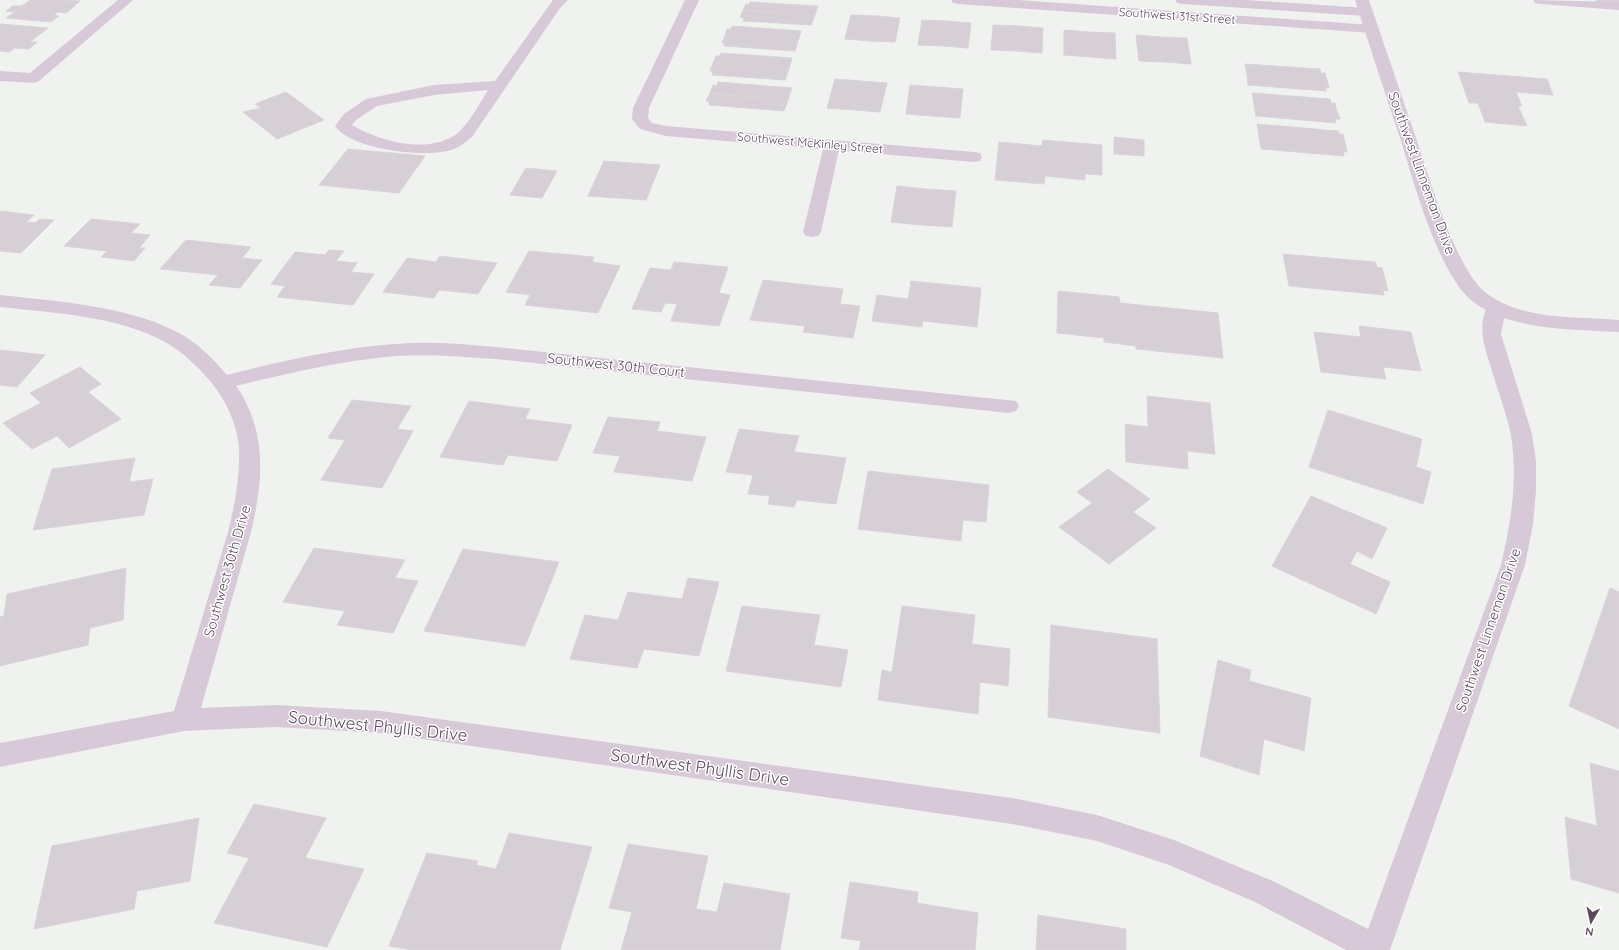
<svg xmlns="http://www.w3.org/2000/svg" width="1619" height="950" viewBox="0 0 1619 950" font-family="Quicksand,sans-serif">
<rect width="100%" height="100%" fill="#f0f2ef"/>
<g fill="#d6cfd5" stroke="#dad3d9">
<polygon points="30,0 62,0 80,1 66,13 58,12 54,15 59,16 51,22 6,18 15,12 6,11 13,6 22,6"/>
<polygon points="1596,0 1619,0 1619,3 1598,2"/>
<polygon points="750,2 818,6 815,15 743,10 746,4 749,5"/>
<polygon points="743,10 747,11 815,15 811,25 743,21 744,18 740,17"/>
<polygon points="851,15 877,16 870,41 845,39"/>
<polygon points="877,16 900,18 895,42 870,41"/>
<polygon points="922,20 947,21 943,46 918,45"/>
<polygon points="947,21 971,23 968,48 943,46"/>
<polygon points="0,24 48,28 30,42 37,42 29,49 14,48 10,52 0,51"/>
<polygon points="993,25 1019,26 1017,51 991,50"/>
<polygon points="732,26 801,31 798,41 725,36 727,29 731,29"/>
<polygon points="1019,26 1043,28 1042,53 1017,51"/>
<polygon points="1064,30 1089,32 1090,57 1064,55"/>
<polygon points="1089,32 1115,33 1116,59 1090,57"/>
<polygon points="1136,35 1161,37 1164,62 1139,61"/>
<polygon points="725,36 728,36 798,41 795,51 724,46 725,43 722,43"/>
<polygon points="1161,37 1187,38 1191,64 1164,62"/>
<polygon points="721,53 792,58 789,69 713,63 716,56 719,56"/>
<polygon points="713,63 716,63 789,69 785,80 712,75 713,71 710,71"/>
<polygon points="1245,64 1320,69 1321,73 1325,73 1327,80 1247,74"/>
<polygon points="1458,72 1547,79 1553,95 1516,92 1522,106 1518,106 1527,126 1485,122 1478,103 1469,103"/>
<polygon points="1247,74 1327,80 1329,88 1325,88 1326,91 1248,85"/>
<polygon points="835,79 861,81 854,110 827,108"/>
<polygon points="861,81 887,83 880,112 854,110"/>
<polygon points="718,82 792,88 788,100 710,93 713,85 717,86"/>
<polygon points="910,85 936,87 932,116 906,114"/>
<polygon points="936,87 963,89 960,118 932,116"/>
<polygon points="286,92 324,120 277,139 243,112 261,108 255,104"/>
<polygon points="710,93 713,94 788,100 784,111 709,105 710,102 706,101"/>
<polygon points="1252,93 1330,99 1331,103 1335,103 1336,108 1332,107 1333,111 1254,105"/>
<polygon points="1254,105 1333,111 1332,107 1336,108 1340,119 1335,119 1336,123 1256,116"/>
<polygon points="1257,124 1338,131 1339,134 1343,134 1345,143 1259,136"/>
<polygon points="1259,136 1345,143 1347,152 1343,152 1344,156 1261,149"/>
<polygon points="1114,137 1144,140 1144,156 1114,154"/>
<polygon points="1043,140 1102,145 1102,175 1085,174 1085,180 1045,176 1044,184 995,180 999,142 1042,146"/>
<polygon points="348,149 425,156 399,193 319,185"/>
<polygon points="604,161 632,163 617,198 588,196"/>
<polygon points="632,163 660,165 646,200 617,198"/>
<polygon points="526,168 557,171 542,198 510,195"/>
<polygon points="897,186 926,189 921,225 891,222"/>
<polygon points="926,189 956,191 952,227 921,225"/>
<polygon points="0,211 34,215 26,222 35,223 40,219 54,220 21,253 0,251"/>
<polygon points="91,219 140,224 131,233 150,235 139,248 145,248 134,261 101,257 107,251 64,246"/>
<polygon points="186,240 251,247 242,258 262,260 240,288 209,285 218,275 160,269"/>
<polygon points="329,250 344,251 336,261 357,263 351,272 374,274 353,305 277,297 285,286 271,284 295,252 325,255"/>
<polygon points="529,251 594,257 592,262 620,266 598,313 525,305 530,295 506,292"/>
<polygon points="1283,254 1375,262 1377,267 1382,268 1385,279 1286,270"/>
<polygon points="440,256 497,263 478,294 439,290 434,298 383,292 407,258 436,262"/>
<polygon points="674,262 728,267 719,293 730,295 719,326 671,321 677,304 665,303 661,312 632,309 650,268 671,270"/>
<polygon points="1286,270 1385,279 1388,291 1383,290 1384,295 1289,286"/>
<polygon points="763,280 843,289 840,304 860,306 853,338 803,332 805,326 750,320"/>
<polygon points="911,281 981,288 977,327 923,321 922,327 872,321 877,295 908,299"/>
<polygon points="1058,291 1119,297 1120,303 1218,313 1223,358 1136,349 1136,346 1104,342 1104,338 1057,333"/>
<polygon points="1359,326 1411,332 1421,371 1383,367 1386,379 1321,372 1314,332 1361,337"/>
<polygon points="0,350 45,355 17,387 0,385"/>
<polygon points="80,367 101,384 88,392 121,419 69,448 57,436 32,449 3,423 41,403 30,393"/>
<polygon points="1147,396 1210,403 1215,454 1187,451 1188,469 1126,462 1125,424 1148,427"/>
<polygon points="352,400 411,406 397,429 413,431 382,488 321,480 345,440 328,438"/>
<polygon points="469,401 530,409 525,419 572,425 557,461 508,455 503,465 440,457"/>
<polygon points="1328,410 1422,439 1416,467 1431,472 1423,504 1309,467"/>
<polygon points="608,417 660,422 657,431 706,437 692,481 614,472 620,456 593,453"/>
<polygon points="739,429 799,436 794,452 846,458 836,504 797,500 794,507 768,504 770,496 748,494 753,475 726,472"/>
<polygon points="135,458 129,482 153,479 144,515 33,530 52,469"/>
<polygon points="1108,469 1150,499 1133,512 1156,528 1109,564 1059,527 1092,503 1077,492"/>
<polygon points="868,471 989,485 986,522 963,520 961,541 858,529"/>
<polygon points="1311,496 1387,528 1372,559 1357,551 1350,564 1390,582 1376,614 1272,566"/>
<polygon points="314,548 405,560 395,578 418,581 393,633 337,625 345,611 283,602"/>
<polygon points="463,549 559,562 525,646 424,631"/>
<polygon points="126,568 123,620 90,628 88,645 0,666 0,617 4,616 7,594"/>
<polygon points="688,578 719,582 699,656 644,649 637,668 570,659 585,615 618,620 628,592 682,599"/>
<polygon points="1610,588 1619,592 1619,729 1569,706"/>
<polygon points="742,606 820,615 814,645 848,650 841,687 726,671"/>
<polygon points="902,606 975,615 972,644 1010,649 1008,686 980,682 978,714 878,700 882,670 892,672"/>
<polygon points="1051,625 1157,639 1160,733 1048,717"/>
<polygon points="1218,660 1251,670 1249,681 1311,698 1304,751 1264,739 1259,775 1200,756"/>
<polygon points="1590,763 1619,771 1619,893 1571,879 1565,817 1597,826"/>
<polygon points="254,804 326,818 305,858 364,869 327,947 214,923 249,858 227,853"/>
<polygon points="199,818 190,881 137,891 134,909 34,929 52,846"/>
<polygon points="509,833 592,847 560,950 412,950 389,946 427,853 478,861 476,865 496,869"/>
<polygon points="628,844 708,856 696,909 717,912 724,883 790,894 780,950 621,950 632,912 609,908"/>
<polygon points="850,882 918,892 917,903 978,913 975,950 859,950 861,941 841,938"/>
<polygon points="1038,915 1126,929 1126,950 1036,950"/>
</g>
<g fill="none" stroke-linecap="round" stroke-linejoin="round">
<g fill="#d8c9d8" fill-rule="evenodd">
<path d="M553,0H568L560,8L472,137C466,141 461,147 454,149C428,159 351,150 335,126L344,114L366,99L434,85L495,81ZM488,90C480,103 471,120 460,131C433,156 381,142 352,125L356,120L377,106L434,95Z"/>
<polygon points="1175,0 1246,0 1366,8 1371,9 1373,12 1371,15 1366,16 1182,4 1177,3"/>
<polygon points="1533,0 1619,2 1619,10 1540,4 1535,3"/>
<polygon points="832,140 838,142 840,145 821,232 818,236 812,237 806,236 803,232 824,145 826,142"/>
</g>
<g fill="#d8c9d8" fill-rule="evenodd">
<polygon points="118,0 133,0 39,81 34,83 0,81 0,71 30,73"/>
<polygon points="685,0 699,0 649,108 648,118 652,123 666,126 974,152 980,153 982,157 980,161 974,162 666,136 640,129 632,119 633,108"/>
<polygon points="951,0 1018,0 1372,25 1377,26 1379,29 1377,32 1372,33 958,4 953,3"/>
<path d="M0,295C56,301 129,306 179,333C198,343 213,359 227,375C282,361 338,348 395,344C428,341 462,344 495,347L1016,401L1019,406L1016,411L1009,413L495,359C462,357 428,354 395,356C341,361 288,373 236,386C241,392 244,398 247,405C267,446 261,489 251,532L201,708L276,705L381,711L1012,798L1097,815L1174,840L1275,882L1368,929L1501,565C1511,522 1518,480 1511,435C1507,415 1499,394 1493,374C1486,351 1475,326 1489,304L1496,302L1503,304L1506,308L1501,334L1532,434L1536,461V491L1533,524L1525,565L1390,950H1346L1255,902L1169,865L1097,841L1012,824L381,733L276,727L184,731L0,767V743L174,711L228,532C235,504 240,477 239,448C237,423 226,401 211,382C198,367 183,352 165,342C119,316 53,313 0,307Z"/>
</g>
<path fill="#d8c9d8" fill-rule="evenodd" d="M1355,0H1369C1385,47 1401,94 1417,141C1429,177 1456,269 1485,292C1521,321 1575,316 1619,320V332C1573,329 1508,331 1471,300C1438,272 1414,183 1401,141C1385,94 1370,47 1355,0Z"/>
</g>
<g text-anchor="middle" stroke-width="3" stroke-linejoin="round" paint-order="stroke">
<g font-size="12" fill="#5b485c" stroke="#fff">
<text transform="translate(1177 16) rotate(4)" y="4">Southwest 31st Street</text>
<text transform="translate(810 143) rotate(5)" y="4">Southwest McKinley Street</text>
</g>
<g font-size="14" fill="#5b485c" stroke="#fff">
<text transform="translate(1422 173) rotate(70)" y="5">Southwest Linneman Drive</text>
<text transform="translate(616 365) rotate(6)" y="5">Southwest 30th Court</text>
<text transform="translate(227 571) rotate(-74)" y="5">Southwest 30th Drive</text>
<text transform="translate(1488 630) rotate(-71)" y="5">Southwest Linneman Drive</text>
</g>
<g font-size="17" fill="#5b485c" stroke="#fff">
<text transform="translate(378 726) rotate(6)" y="6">Southwest Phyllis Drive</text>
<text transform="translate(700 767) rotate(8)" y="6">Southwest Phyllis Drive</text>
</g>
</g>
<g transform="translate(1591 922) rotate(189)" stroke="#ffffff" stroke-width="3" paint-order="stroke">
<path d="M0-3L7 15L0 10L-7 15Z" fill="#5b485c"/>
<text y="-6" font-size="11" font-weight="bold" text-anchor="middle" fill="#5b485c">N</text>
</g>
</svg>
